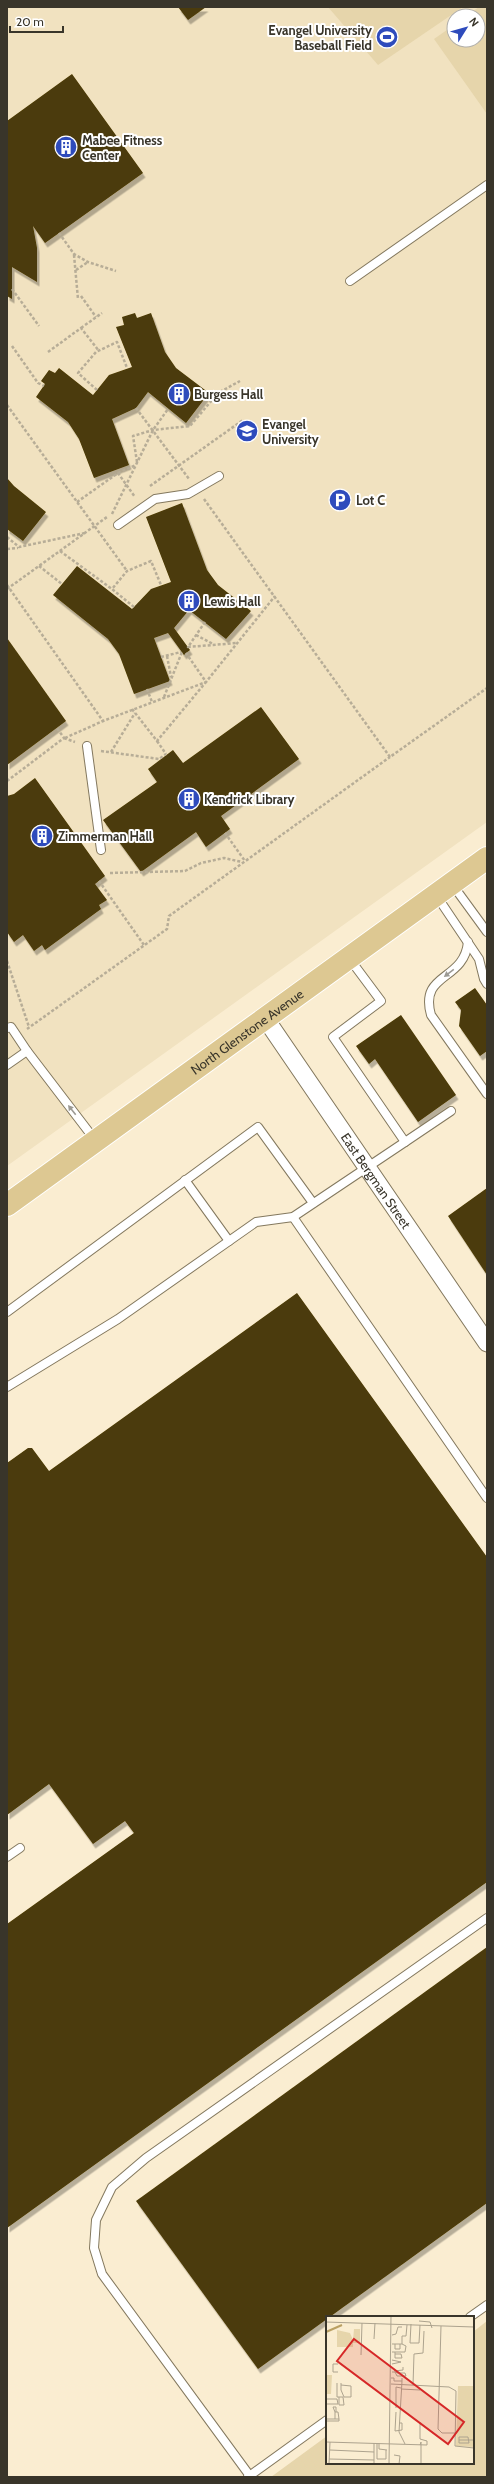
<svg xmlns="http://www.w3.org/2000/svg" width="494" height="2484" viewBox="0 0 494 2484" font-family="Cabin,sans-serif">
<defs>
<filter id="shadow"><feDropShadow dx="2.5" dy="4.5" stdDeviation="0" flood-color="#0004"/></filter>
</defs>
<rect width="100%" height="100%" fill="#faedd1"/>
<path fill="#f1e2c0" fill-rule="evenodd" d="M7,7H487V822L7,1166ZM454,16H478V40H454Z"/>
<g fill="#e6d5ab">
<polygon points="328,7 463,7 378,65"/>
<polygon points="479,7 487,7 487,114 434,39 454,25 454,40 478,40 478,16 466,16"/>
<polygon points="487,2321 487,2477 271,2477 327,2436 327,2463 473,2463 473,2332"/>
</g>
<g fill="#4c3a07" filter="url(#shadow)">
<polygon points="178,7 206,7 188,20"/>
<polygon points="72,74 143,173 45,243 33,226 37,248 37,282 12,267 12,299 7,296 7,121"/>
<polygon points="135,313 137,318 151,313 165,352 176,368 209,393 186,423 148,392 136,408 112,419 129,465 94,478 79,439 68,422 36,397 45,384 41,381 49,370 55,373 59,368 93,395 109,375 132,367 116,327 124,325 122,317"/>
<polygon points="7,478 14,486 46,512 23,541 7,529"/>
<polygon points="182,503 207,570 218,585 251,611 226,639 189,610 174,628 190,650 186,653 184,655 168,633 154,638 170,681 134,694 119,654 108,639 53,595 77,566 132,609 151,589 171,582 146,517"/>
<polygon points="7,638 66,721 7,765"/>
<polygon points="261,707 299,759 221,816 230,829 206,847 196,832 141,872 103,820 157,782 148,769 173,750 183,763"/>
<polygon points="35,778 105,876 95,884 107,900 99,905 101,909 45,950 42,945 34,951 23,935 14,942 7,932 7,796 14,794"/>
<polygon points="475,988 487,1005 487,1051 480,1056 459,1026 461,1010 455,1002"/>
<polygon points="401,1015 456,1095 418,1122 375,1059 369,1064 356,1046"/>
<polygon points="487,1188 487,1275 448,1216"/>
<polygon points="297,1293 487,1557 487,1882 7,2228 7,1924 134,1833 125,1821 93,1844 49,1784 7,1815 7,1463 28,1448 32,1448 49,1471"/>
<polygon points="487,1947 487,2203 258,2369 136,2201"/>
</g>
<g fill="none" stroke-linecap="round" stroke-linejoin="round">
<g stroke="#83785e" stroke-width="10">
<g id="lane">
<polyline points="350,281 487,185"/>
<polyline points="118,525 155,499 188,494 219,476"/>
<polyline points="87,746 101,850"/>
<polyline points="452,884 487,932"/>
<polyline points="436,895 479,959 484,979 487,984"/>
<path d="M468,942C464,982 419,972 431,1015L487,1094"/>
<polyline points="349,958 381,1001 333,1037 405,1142 451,1111"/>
<polyline points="7,1028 11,1027 27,1051 95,1140"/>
<polyline points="7,1065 27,1051"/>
<polyline points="185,1180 229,1241"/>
<polyline points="293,1217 487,1498"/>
<polyline points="7,1312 258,1127 313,1203"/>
<polyline points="7,1387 118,1319 256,1222 293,1217 405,1142"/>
<polyline points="7,1857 20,1848"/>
<polyline points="470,2317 487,2305"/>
<polyline points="250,2476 102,2274 94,2248 96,2220 112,2187 146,2158 487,1918"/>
<polyline points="248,2477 327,2420"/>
</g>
</g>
<g stroke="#83785e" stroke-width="19">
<g id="street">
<path id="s1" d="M265,1018L487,1343"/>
</g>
</g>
<g stroke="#fff" stroke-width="24">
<g id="primary">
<path id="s2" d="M7,1205L487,858"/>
</g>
</g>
<g stroke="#b7ad97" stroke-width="2.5" stroke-dasharray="3 2" stroke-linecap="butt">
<polyline points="59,233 74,254 88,262 116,271"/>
<polyline points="74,255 78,299"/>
<polyline points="76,270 88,262"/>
<polyline points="12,289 39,326"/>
<polyline points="81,296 96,317"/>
<polyline points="81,328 102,313"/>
<polyline points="12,346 38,383 44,386"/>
<polyline points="48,352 81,328 99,351"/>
<polyline points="97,390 78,373 96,352 117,342 127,368"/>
<polyline points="7,405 127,571"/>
<polyline points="136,408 189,479"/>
<polyline points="137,462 133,436 153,430 190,426 218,393 240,381"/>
<polyline points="118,473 136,465"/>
<polyline points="150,486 243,420"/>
<polyline points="204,499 390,757 487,688"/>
<polyline points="77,502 118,473 135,497"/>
<polyline points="112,514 153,430 168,409"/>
<polyline points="7,537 19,547 85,533"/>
<polyline points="7,549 18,548"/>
<polyline points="60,551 112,589"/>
<polyline points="39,566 62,584"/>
<polyline points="7,585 103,721 206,682 275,596"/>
<polyline points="7,589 107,517"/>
<polyline points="134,607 112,589 127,571 151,561 161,585"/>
<polyline points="205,622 188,647 237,643"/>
<polyline points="196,635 213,644"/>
<polyline points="167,656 171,677"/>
<polyline points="161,657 181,652"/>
<polyline points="147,689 152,702"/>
<polyline points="164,697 182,652"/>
<polyline points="132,709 157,741 206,682 186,653"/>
<polyline points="64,738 75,742"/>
<polyline points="65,738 103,721"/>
<polyline points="157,741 166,754"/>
<polyline points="101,751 159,759 166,754"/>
<polyline points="111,752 135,713"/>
<polyline points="7,781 64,738 57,728"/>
<polyline points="225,833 245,861"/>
<polyline points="110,873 185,871 201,863 224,858 242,862"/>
<polyline points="99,881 144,945"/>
<polyline points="7,961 29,1027"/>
<polyline points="27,1029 167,929 169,916 390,757"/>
</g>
<use href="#lane" stroke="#fff" stroke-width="8"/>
<use href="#street" stroke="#fff" stroke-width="17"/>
<use href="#primary" stroke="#ddc892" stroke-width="22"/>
</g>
<defs><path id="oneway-solid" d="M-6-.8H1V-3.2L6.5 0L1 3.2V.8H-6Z"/></defs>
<g fill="#9c9a94">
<use href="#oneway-solid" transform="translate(449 973) rotate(143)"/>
<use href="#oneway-solid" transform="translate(72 1110) rotate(-128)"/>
</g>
<defs>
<g id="stadium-disc" transform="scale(1.15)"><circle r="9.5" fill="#2e4bbc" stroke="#fff"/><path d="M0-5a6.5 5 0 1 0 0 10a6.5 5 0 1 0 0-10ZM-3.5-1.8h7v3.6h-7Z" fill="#fff"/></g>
<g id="building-disc" transform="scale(1.15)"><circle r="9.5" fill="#2e4bbc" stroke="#fff"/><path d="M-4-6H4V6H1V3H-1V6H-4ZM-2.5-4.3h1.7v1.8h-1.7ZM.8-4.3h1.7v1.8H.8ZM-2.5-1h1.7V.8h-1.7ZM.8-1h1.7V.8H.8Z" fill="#fff"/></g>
<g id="university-disc" transform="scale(1.15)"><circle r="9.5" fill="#2e4bbc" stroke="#fff"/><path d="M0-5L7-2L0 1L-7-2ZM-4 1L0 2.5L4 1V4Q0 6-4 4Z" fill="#fff"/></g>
<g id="parking-disc" transform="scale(1.15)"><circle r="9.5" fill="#2e4bbc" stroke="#fff"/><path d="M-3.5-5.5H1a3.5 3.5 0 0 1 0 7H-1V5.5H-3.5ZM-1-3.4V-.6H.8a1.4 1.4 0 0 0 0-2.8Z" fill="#fff"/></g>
</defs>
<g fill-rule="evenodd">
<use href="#stadium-disc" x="387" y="37"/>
<use href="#building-disc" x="66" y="147"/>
<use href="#building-disc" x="179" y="394"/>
<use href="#university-disc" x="247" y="431"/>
<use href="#parking-disc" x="340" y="500"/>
<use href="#building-disc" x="189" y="601"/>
<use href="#building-disc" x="189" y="799"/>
<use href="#building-disc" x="42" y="836"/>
</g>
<g text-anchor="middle" stroke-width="4" stroke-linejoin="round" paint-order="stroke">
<g font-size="13" font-weight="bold" fill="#39352a" stroke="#fff" text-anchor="start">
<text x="372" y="35" text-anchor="end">Evangel University<tspan x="372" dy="15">Baseball Field</tspan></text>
<text x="82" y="145">Mabee Fitness<tspan x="82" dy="15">Center</tspan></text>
<text x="194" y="399">Burgess Hall</text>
<text x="262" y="429">Evangel<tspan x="262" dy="15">University</tspan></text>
<text x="356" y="505">Lot C</text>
<text x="204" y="606">Lewis Hall</text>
<text x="204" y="804">Kendrick Library</text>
<text x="58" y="841">Zimmerman Hall</text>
</g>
<g font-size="13" fill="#39352a" stroke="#fff">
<text dy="5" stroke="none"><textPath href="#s2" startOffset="296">North Glenstone Avenue</textPath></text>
<text dy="5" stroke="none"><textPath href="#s1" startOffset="197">East Bergman Street</textPath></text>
</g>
</g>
<g transform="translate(326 2316)">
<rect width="148" height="148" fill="#faedd1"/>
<path d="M28,13H34V27H27V31H11V14L24,17L27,24ZM0,59H6L5,78H0ZM132,70H148V131L130,130Z" fill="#e6d5ab"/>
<path fill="none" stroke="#baa063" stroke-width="2" d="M0,16L16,9"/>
<path fill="none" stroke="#ada38e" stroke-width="1" d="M93,5L104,6L106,12M0,6L148,11M85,8L84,27H93L94,9M115,10L112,113L116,117H130M66,19L70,18L72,11H76M48,23L49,7M66,28H76V20H80L81,9M69,28V33H74V28M66,36H79L80,30L76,28M69,36V42H76L75,38H69M35,39L36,7M66,48L75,46L66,44M68,55L77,54V51M12,56H7V48H12M66,56H70L71,57H79L80,60H71L69,56M65,62H68V65H76V62M76,65L73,116L79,128M11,67V81H17L18,89H13V81M15,67V74L18,81H25V70L15,69M65,68L123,71L130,75L129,130L148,132M87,69L88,38L97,37L98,15M75,73L94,74M0,83H11L12,88H0M70,92V71L75,72M9,96L7,91H10V96M70,96L69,115L76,114V107H73M0,103H13V105H0M9,103V96H12L13,103M133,121H142L143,127H133ZM133,124H148M0,126L101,129V125L94,123V106M51,127V143H60V134M53,127V133L61,134M94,129L95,126V148M4,134L48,136M68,139L74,140L73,148M3,143L48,144M3,148L4,126M48,148V127M63,148L65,0"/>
<path fill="#d62828" fill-opacity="0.15" stroke="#d62828" stroke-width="2" d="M28,23L138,106L122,128L11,45Z"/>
<rect width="148" height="148" fill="none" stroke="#39352a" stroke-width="2"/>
</g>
<rect width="494" height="2484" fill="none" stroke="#39352a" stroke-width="16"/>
<g transform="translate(466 28) rotate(53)"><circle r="19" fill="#ffffff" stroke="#b0aeaa"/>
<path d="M0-3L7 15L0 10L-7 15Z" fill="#2e4bbc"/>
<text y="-6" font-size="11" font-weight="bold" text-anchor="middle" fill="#39352a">N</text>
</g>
<path d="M10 26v6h53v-6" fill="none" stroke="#39352a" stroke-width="2"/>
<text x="16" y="26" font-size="12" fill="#39352a" stroke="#ffffff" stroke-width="3" paint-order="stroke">20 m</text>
</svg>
